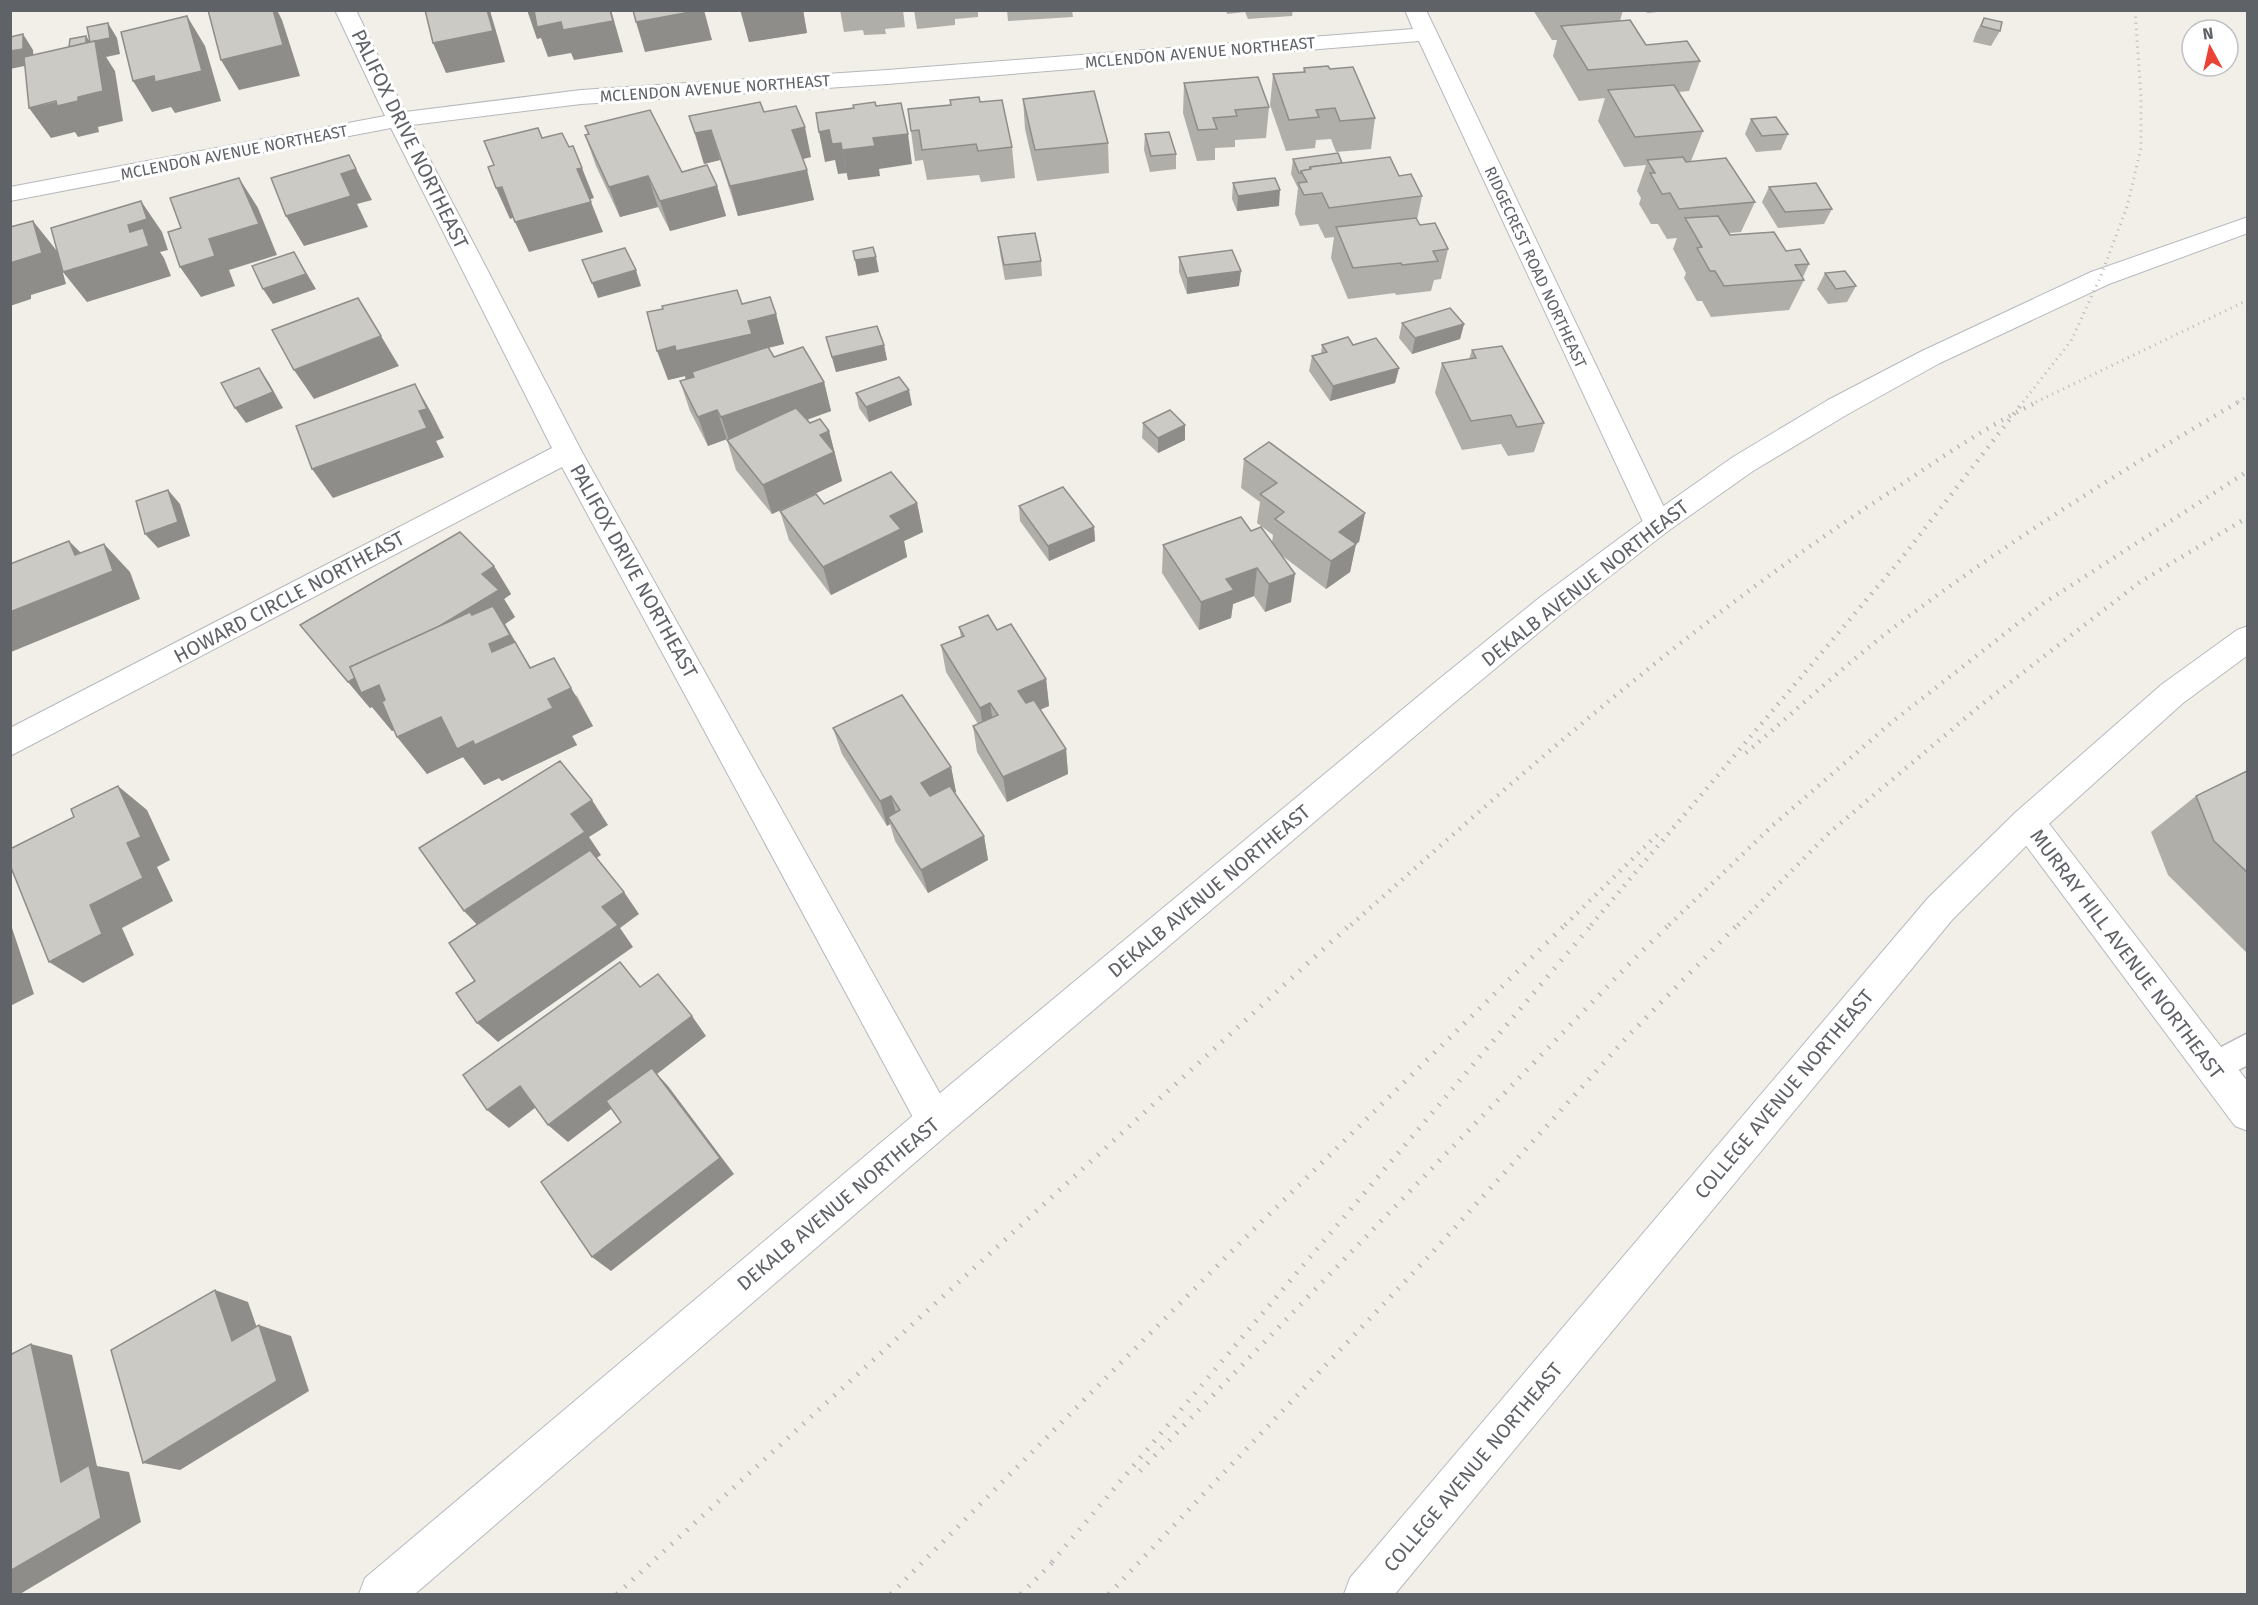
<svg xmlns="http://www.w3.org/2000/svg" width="2258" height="1605" viewBox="0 0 2258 1605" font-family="'Fira Sans',sans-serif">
<rect width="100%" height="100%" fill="#f1efe8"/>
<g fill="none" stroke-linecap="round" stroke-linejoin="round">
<g stroke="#b5b8bc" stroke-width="3">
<polygon id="lane" points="2248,1033 2248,1065 2213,1083 2202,1079 2197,1068 2202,1057"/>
</g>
<g stroke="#b5b8bc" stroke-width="2">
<g id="street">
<polygon points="335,10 356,10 405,112 581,90 887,70 1413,29 1405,10 1426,10 1672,524 1668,531 1658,535 1648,531 1644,524 1419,41 887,84 581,104 412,125 582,452 948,1108 954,1121 948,1134 935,1139 922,1134 562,467 10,756 10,728 552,448 391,128 10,201 10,187 385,116"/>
<polygon points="2028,808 2040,812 2248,1082 2248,1131 2235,1126 2016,832 2011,822 2016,812"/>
</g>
</g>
<g stroke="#b6babf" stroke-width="2">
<g id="secondary">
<polygon points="2248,217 2248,233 2109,284 1940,363 1848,414 1753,471 1668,531 1561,614 1455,702 948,1134 415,1594 359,1594 365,1578 922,1108 1433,684 1539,598 1648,517 1733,457 1828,400 1922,351 2091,272"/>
<polygon points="2248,626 2248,655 2183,703 2040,832 1952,920 1395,1594 1344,1594 1350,1578 1928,898 2016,812 2161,685 2237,630"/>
</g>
</g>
<use href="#lane" fill="#fff" fill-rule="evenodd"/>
<use href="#street" fill="#fff" fill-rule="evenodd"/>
<use href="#secondary" fill="#fff" fill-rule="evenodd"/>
<g stroke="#b6b7b8" stroke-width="3" stroke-dasharray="1 5" stroke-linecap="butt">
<polyline points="2023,402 2071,341 2100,278 2127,207 2141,148 2141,97 2135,10"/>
<polyline points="2036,402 2248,300"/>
<polyline points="2238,402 2248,396"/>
</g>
<g stroke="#b6b7b8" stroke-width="4.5" stroke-dasharray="1.5 7" stroke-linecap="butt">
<path d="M1746,753C1800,707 1852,658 1909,616C2015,537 2127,467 2240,401"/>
<path d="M1351,925C1521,774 1690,623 1881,498C1932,464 1984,427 2039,401"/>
<polyline points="1565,925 1662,830"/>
<polyline points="1591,925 1901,559 2024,401"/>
<polyline points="1669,925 1771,827 1892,722 2044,603 2248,471"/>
<polyline points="1738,925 1830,832 1981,705 2140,582 2248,517"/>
</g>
<g stroke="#b6b7b8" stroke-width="5" stroke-dasharray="1.5 9" stroke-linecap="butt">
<polyline points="1140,1471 1631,962 1671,923"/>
<polyline points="1052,1562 1593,923"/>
<polyline points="617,1594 1352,923"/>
<polyline points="891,1594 1246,1237 1567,923"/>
<polyline points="1021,1594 1057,1558"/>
<polyline points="1109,1594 1431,1254 1629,1035 1739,923"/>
</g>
</g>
<g fill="#afaea9">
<polygon points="740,10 803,10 807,33 749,42"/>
<polygon points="840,10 903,10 905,27 885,29 886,34 864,35 863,30 844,32"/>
<polygon points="914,10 978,10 978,17 955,19 955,25 917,29"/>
<polygon points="1007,10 1072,10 1073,17 1008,21"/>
<polygon points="1226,10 1293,10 1292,16 1248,19 1245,12 1227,14"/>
<polygon points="1533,10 1623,10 1620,21 1646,45 1700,61 1689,91 1678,92 1703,131 1691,161 1755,202 1741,232 1729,233 1730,235 1786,251 1809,264 1803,277 1804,280 1789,310 1711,317 1702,301 1697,301 1684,278 1686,273 1673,249 1677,238 1667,239 1658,224 1651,224 1639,204 1641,198 1637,191 1646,165 1624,167 1598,121 1605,98 1579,101 1553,56 1557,40 1552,40"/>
<polygon points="1645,10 1680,10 1647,13"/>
<polygon points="1984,18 2000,31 1991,46 1973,42 1976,33"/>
<polygon points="1304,68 1330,69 1375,118 1371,149 1336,152 1331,139 1316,140 1315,148 1286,151 1270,105 1273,74 1303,72"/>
<polygon points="1184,83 1269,107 1266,138 1235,140 1235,147 1215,148 1215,160 1197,161 1183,113"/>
<polygon points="1023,99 1108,143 1109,173 1037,181 1025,129"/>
<polygon points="950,100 980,102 1012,147 1015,178 981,182 979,175 927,180 923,160 915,161 908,109 950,105"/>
<polygon points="764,112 811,157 803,159 807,170 814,200 738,216 720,160 704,164 689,116"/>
<polygon points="1751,119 1788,134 1781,150 1756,152 1745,134"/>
<polygon points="585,126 682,172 717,186 726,216 670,231 658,207 620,217 596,166 585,135 588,134"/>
<polygon points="1145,134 1176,154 1176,169 1150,172 1144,150"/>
<polygon points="1293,159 1342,163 1399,176 1422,196 1417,220 1420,225 1448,249 1441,279 1434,280 1431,291 1396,295 1395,293 1348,299 1331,258 1334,237 1325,238 1318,224 1300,226 1295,214 1298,188 1291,174"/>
<polygon points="1233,183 1279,206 1237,211 1232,199"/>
<polygon points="1769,187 1832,209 1824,224 1778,228 1762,202"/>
<polygon points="998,237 1041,261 1042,276 1005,280 1000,253"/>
<polygon points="1179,257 1239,286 1187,294 1179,272"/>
<polygon points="1825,273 1856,286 1847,302 1828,304 1817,289"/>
<polygon points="742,304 776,314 784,344 769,348 774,357 824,382 831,411 807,420 810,423 829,431 842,481 772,514 736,470 727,440 728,440 727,439 708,446 690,411 680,381 686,379 685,376 668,380"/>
<polygon points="1402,323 1464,324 1460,339 1412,354 1399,338"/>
<polygon points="826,337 884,345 887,360 836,372"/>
<polygon points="1322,345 1353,345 1399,368 1395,383 1330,401 1309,371 1312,356 1321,353"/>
<polygon points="1472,350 1544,423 1534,452 1508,456 1501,444 1462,450 1435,393 1442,363 1469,359"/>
<polygon points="856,393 912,405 869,422 859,408"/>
<polygon points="1143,423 1185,425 1185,440 1158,453 1142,438"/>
<polygon points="1244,459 1365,513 1359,542 1356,544 1350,572 1326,589 1280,554 1291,602 1265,612 1254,596 1233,604 1231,618 1199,630 1162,573 1163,545 1251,531 1272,543 1273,535 1257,523 1260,502 1241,488"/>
<polygon points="917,503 923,532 904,541 907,557 831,595 789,540 780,511 824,504"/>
<polygon points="1019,506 1094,527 1095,541 1049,561 1020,521"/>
<polygon points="494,566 511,594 504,599 515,617 505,624 523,655 531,668 577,696 593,726 572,736 577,745 502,781 499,778 484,785 463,757 427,774 394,730 392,731 372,707 370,708 300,625"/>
<polygon points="959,627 997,630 1046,679 1049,706 1040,709 1066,749 1068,774 1007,802 977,752 973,726 978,724 946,672 941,645 961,637"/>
<polygon points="833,728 951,767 956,792 954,793 984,836 988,860 928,893 895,841 890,824 887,826 842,754"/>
<polygon points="2247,771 2247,953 2168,875 2151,832 2196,796"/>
</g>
<g fill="#8f8d8a">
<polygon points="273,10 277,10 282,20 300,76 239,90 221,60"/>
<polygon points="487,10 490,10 491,14 505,62 446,73 433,43"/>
<polygon points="527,10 611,10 623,52 574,60 571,53 548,57 541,38 537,39"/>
<polygon points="701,10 704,10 712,40 645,52 636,22"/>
<polygon points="749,10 803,10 807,33 749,42 741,12"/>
<polygon points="187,16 205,46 221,101 175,113 171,107 152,112 133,81"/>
<polygon points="108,23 117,38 120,54 106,57 115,71 123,121 98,127 99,132 78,137 75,132 51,138 29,108 78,97 80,64 86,36 91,43"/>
<polygon points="23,34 33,50 34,64 10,69 10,51"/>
<polygon points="805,127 811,157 798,160 792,130"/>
<polygon points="711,130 720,160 704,164 695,133"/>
<polygon points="829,130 841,143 847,173 838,174 835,160 825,162 819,132"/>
<polygon points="908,134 912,164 879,169 880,176 848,180 842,150 873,138"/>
<polygon points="349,155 372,200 357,204 368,227 304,246 286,216 341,174"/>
<polygon points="582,168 594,198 588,200 577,169"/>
<polygon points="807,170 814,200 738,216 730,186"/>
<polygon points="648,176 658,207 620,217 609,187"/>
<polygon points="239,178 258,208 277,255 229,270 235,286 201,297 180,267 209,239"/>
<polygon points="717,186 726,216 670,231 660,201"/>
<polygon points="502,187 515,217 510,219 496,188"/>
<polygon points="1280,190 1279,206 1237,211 1238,196"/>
<polygon points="141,201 162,232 168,250 160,252 164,258 171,276 87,302 63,272 130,232 128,225"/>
<polygon points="591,202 603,232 529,252 515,222"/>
<polygon points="33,221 57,251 66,284 31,295 31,299 10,306 10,263"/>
<polygon points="294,252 316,289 273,304 263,289"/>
<polygon points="876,257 879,272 858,276 855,260"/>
<polygon points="636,270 641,286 598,298 592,283"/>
<polygon points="1241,271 1239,286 1187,294 1187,278"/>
<polygon points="776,314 784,344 757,350 695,379 686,381 685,376 668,380 657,351 748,321"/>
<polygon points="1464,324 1460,339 1412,354 1415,338"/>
<polygon points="381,336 399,366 314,399 294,370"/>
<polygon points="884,345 887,360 836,372 832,357"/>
<polygon points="259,368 269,383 283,408 246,423 235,408"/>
<polygon points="1399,368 1395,383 1330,401 1333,386"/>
<polygon points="824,382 831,411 731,446 721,417"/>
<polygon points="415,384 432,414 444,438 436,441 444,457 333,498 312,469 419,411"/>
<polygon points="909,390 912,405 869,422 866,407"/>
<polygon points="717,410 727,439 708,446 698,417"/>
<polygon points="1185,425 1185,440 1158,453 1158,438"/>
<polygon points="829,431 842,481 772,514 763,485 820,435"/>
<polygon points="168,490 180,504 190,536 158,548 145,534"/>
<polygon points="917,503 923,532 904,541 907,557 831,595 823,567 890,516"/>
<polygon points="1365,513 1359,542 1356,544 1350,572 1326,589 1331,561 1339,532"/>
<polygon points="1094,527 1095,541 1049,561 1048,546"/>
<polygon points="69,541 97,569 104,544 130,572 140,599 11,652 10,612 75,555"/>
<polygon points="494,566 511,594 504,599 515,617 505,624 523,655 539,681 554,658 593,726 572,736 577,745 502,781 499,778 484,785 463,757 427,774 397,737 492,652 489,644 409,723 392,731 372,707 370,708 348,682 482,574"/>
<polygon points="1257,568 1254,596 1233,604 1231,618 1199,630 1201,602 1226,579"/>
<polygon points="1295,574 1291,602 1265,612 1269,584"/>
<polygon points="1046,679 1049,706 1021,718 1018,691"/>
<polygon points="990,703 994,729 984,734 980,708"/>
<polygon points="1066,749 1068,774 1007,802 1003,777"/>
<polygon points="951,767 956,792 927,807 921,783"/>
<polygon points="118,786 147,810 170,860 157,867 173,901 122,928 134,955 83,983 49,962 90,905 127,843"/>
<polygon points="891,796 898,820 888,817 890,824 887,826 880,801"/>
<polygon points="592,800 608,825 589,837 601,855 485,933 464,911 571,814"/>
<polygon points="984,836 988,860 928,893 921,870"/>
<polygon points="624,892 639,914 620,928 633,947 498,1042 477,1023 602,907"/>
<polygon points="10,922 34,994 10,1006"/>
<polygon points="692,1016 706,1036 657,1074 668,1086 734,1174 611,1271 592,1257 657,1074 568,1142 548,1125"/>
<polygon points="520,1086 540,1104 509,1128 487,1110"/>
<polygon points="215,1290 248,1302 265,1351 232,1341"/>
<polygon points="259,1325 291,1336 309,1391 180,1470 143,1463"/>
<polygon points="31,1344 72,1355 97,1466 129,1472 141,1522 20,1594 10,1594 10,1571 61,1482"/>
</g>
<g fill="#cccac5" stroke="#8f8d8a" stroke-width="1.5">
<polygon points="208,10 273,10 283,45 221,60"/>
<polygon points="425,10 487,10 493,31 433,43"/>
<polygon points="534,10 610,10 613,21 563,30 561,22 537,27"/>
<polygon points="633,10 701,10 636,22"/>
<polygon points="187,16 202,71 155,82 154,76 133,81 121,32"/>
<polygon points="1984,18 2002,22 2000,31 1981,26"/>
<polygon points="1630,20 1646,45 1687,41 1700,61 1588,70 1561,26"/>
<polygon points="108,23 110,38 90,42 87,27"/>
<polygon points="23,34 23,49 10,51 10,37"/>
<polygon points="86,36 86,43 69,47 70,39"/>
<polygon points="95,41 103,91 78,97 78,101 57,106 56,101 29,108 24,57"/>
<polygon points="1328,66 1330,69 1353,67 1375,118 1340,121 1335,108 1316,110 1319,117 1289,120 1273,74 1305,72 1304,68"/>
<polygon points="1258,77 1269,107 1235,110 1237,116 1213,118 1217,129 1198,130 1184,83"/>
<polygon points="1674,85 1703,131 1635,137 1608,90"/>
<polygon points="1094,91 1108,143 1035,150 1023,99"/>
<polygon points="979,97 980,102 1002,100 1012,147 978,151 976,144 922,150 919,130 911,131 908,109 951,105 950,100"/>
<polygon points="760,102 764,112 796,106 805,127 792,130 807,170 730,186 711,130 695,133 689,116"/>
<polygon points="875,102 876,106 901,103 908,134 873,138 875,146 842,150 841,143 832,144 829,130 819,132 816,113 854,108 853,105"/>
<polygon points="650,110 682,172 707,165 717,186 660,201 648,176 609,187 585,135 589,134 585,126"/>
<polygon points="1776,117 1788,134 1762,136 1751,119"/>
<polygon points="538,128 542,138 562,133 569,147 573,146 582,168 577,169 591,202 515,222 502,187 496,188 488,167 494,165 484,141"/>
<polygon points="1169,132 1176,154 1151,156 1145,134"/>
<polygon points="1338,153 1342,163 1310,167 1310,170 1301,171 1301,173 1299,173 1293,159"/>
<polygon points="349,155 356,169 341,174 351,196 286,216 271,178"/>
<polygon points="1390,157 1399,176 1411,174 1422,196 1329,208 1322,193 1304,195 1298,183 1307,182 1301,171 1311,169 1310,167"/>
<polygon points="1683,157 1686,162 1726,158 1755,202 1679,209 1670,193 1662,194 1650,173 1655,173 1647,160"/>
<polygon points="239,178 259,224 209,239 215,256 180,267 168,232 181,228 170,198"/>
<polygon points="1275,178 1280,190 1238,196 1233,183"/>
<polygon points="1816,183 1832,209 1785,212 1769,187"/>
<polygon points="141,201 147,219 128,225 130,232 143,228 149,246 63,272 51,228"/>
<polygon points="1718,216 1730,235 1774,232 1786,251 1800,249 1809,264 1795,265 1804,280 1724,286 1715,271 1710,271 1697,248 1702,247 1685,218"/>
<polygon points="1416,218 1420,225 1435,223 1448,249 1433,251 1438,261 1402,265 1401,263 1353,268 1336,227"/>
<polygon points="33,221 42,253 10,263 10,227"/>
<polygon points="1035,233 1041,261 1004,265 998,237"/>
<polygon points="873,247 876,257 855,260 853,251"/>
<polygon points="625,248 636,270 592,283 582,260"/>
<polygon points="1232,250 1241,271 1187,278 1179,257"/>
<polygon points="294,252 306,274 263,289 252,266"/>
<polygon points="1845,271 1856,286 1836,289 1825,273"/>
<polygon points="737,290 742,304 770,297 776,314 748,321 752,334 676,351 675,346 657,351 647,312 663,309 662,306"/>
<polygon points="358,298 381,336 294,370 272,330"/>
<polygon points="1450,308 1464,324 1415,338 1402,323"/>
<polygon points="877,326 884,345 832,357 826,337"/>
<polygon points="1348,337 1353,345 1376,338 1399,368 1333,386 1312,356 1327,352 1322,345"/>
<polygon points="1502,346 1544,423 1517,427 1511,415 1471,421 1442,363 1476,358 1472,350"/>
<polygon points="768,347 774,357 803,347 824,382 721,417 717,410 698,417 680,381 694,377 692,372"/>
<polygon points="259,368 273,392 235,408 221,383"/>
<polygon points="899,377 909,390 866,407 856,393"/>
<polygon points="415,384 427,409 419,411 427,428 312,469 296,426"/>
<polygon points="796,408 810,423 820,419 829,431 820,435 834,452 763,485 727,440"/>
<polygon points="1170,410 1185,425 1158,438 1143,423"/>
<polygon points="1269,442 1365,513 1339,532 1356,544 1331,561 1275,519 1284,512 1260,494 1277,483 1244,459"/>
<polygon points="891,472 917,503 890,516 901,529 823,567 780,511 816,494 824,504"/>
<polygon points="1063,487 1094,527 1048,546 1019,506"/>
<polygon points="168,490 178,522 145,534 136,501"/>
<polygon points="1241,517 1251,531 1261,527 1295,574 1269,584 1257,568 1226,579 1234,590 1201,602 1163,545"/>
<polygon points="460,532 494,566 482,574 499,590 438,627 350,667 355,678 348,682 300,625"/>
<polygon points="69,541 75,555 104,544 113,571 10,612 10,564"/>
<polygon points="493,606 510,635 489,644 492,652 515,642 530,668 554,658 571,688 548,699 553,708 475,745 473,741 457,749 441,717 397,737 382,702 385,700 379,685 361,693 350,667 470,612 472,615"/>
<polygon points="988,615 997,630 1011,624 1046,679 1018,691 1026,703 1034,700 1066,749 1003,777 973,726 998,715 990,703 980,708 941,645 964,636 959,627"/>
<polygon points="902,695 951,767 921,783 930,796 950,786 984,836 921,870 888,817 900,810 891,796 880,801 833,728"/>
<polygon points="560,761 592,800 571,814 585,832 464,911 419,848"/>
<polygon points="2247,771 2247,872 2214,841 2196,796"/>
<polygon points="118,786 141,837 127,843 143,878 90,905 102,934 49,962 10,865 10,849 74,817 71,809"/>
<polygon points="590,850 624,892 602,907 618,925 477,1023 456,993 475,981 449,943"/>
<polygon points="620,962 640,987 658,974 692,1016 548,1125 520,1086 487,1110 463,1075"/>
<polygon points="652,1068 720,1158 592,1257 541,1182 621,1122 606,1101"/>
<polygon points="215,1290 232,1341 259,1325 277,1381 143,1463 111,1350"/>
<polygon points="31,1344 61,1482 89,1465 101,1518 10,1571 10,1355"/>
</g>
<g text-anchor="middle" stroke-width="6" stroke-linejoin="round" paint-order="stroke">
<g font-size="16" fill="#5f6368" stroke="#fff">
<text transform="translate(1200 52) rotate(-5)" y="6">MCLENDON AVENUE NORTHEAST</text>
<text transform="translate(715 88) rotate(-4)" y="6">MCLENDON AVENUE NORTHEAST</text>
<text transform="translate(234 152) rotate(-11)" y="6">MCLENDON AVENUE NORTHEAST</text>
<text transform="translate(1536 267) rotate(65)" y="6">RIDGECREST ROAD NORTHEAST</text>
</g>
<g font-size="20" fill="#5f6368" stroke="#fff">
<text transform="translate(410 139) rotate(64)" y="7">PALIFOX DRIVE NORTHEAST</text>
<text transform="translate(634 571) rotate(61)" y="7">PALIFOX DRIVE NORTHEAST</text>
<text transform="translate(1585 583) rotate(-38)" y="7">DEKALB AVENUE NORTHEAST</text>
<text transform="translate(289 597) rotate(-28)" y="7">HOWARD CIRCLE NORTHEAST</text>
<text transform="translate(1209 891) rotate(-40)" y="7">DEKALB AVENUE NORTHEAST</text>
<text transform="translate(2127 954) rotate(53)" y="7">MURRAY HILL AVENUE NORTHEAST</text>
<text transform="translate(1784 1094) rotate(-50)" y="7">COLLEGE AVENUE NORTHEAST</text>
<text transform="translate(838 1204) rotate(-40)" y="7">DEKALB AVENUE NORTHEAST</text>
<text transform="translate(1473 1467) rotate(-50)" y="7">COLLEGE AVENUE NORTHEAST</text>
</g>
</g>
<rect width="2258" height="1605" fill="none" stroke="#5f6368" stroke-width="24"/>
<g transform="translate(2210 48) rotate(352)"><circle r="28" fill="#ffffff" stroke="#bfc1c3" stroke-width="1.5"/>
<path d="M0-4.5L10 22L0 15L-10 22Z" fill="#ea4335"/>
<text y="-9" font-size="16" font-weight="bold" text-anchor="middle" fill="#5f6368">N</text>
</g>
</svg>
